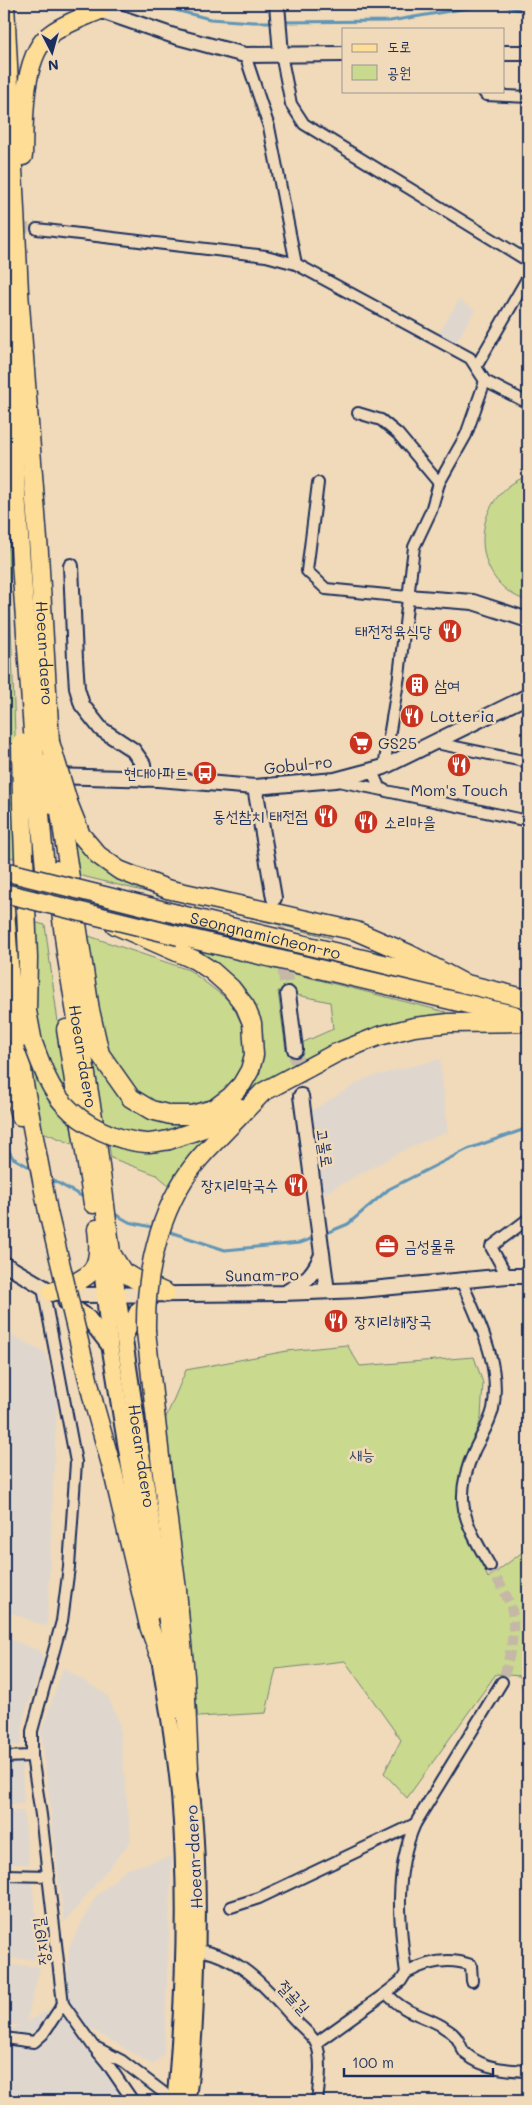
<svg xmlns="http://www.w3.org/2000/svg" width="532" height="2105" viewBox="0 0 532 2105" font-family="Mali,'Poor Story',sans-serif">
<rect width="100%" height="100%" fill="#f0dab9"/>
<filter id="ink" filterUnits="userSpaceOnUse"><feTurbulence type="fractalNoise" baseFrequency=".02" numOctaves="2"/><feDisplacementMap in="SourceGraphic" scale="10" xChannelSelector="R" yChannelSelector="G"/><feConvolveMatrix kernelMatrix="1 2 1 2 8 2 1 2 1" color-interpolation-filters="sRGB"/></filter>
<g filter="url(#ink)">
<g fill="#dfd7ce">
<polygon points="459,300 475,310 456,343 438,334"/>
<polygon points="440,1059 448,1132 410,1147 323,1194 303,1116 366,1078"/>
<polygon points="4,1331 46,1353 57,1402 47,1627 4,1610"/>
<polygon points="4,1637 40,1651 44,1662 24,1716 21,1745 4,1746"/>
<polygon points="63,1668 107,1695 119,1721 131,1841 64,1923 41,1731"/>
<polygon points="4,1763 22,1763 24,1804 4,1805"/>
<polygon points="4,1811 24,1811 29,1864 4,1864"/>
<polygon points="172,1856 164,2054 153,2065 81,2023 66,1995 69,1947 95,1897 127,1869"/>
<polygon points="4,1880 32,1882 42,1960 4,1958"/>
<polygon points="4,1965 40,1966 27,2021 63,2004 126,2101 4,2101 4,2033 20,2025 4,2025"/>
</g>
<g fill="#c9d98e" stroke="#728476" fill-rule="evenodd">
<path d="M528,476V601C467,583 469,495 528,476Z"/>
<polygon points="6,489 16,761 4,762 4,495"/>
<polygon points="4,783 17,783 20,860 7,856"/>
<polygon points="72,823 89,850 187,900 332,938 74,874"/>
<polygon points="8,916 22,919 23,1010 73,1120 75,1145 38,1130"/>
<polygon points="30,921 45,925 68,1097 54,1080 35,1032"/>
<polygon points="83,934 189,970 231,1002 243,1027 245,1050 243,1065 233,1083 212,1103 178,1111 138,1096 109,1058 99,1029"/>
<path d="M192,948L446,1012L444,1018L357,1038L311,1055L260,1084L223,1113L160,1135L130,1133L101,1123L91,1069L93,1038L158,1118L230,1102L256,1025L188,949ZM278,991L330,1002L333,1029L286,1050Z"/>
<polygon points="215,1130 171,1187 157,1175 111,1158 108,1140"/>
<polygon points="347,1345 360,1366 474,1357 483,1383 481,1418 461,1491 468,1531 488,1578 528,1548 528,1717 520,1676 496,1674 407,1798 384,1773 401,1740 345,1661 276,1669 266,1713 198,1717 162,1427 186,1370 287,1351"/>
</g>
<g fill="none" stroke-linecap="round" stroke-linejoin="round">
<g stroke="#6195b7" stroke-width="3">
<polyline points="152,4 210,19 253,22 275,22"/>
<polyline points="498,4 528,12"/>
<polyline points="282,22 390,21 492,4"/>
<polyline points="4,1143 13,1158 33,1169"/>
<polyline points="47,1177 85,1198"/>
<polyline points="113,1213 129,1222 156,1228"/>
<polyline points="167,1231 225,1250 300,1243 316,1237"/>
<polyline points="324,1234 348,1224 389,1189 468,1149 528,1128"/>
</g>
<g stroke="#c5b8a7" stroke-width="10" stroke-dasharray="10 5" stroke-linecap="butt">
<polyline points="4,226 37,229"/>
<path d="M490,1566C496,1578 505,1591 510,1604C518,1626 509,1661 502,1682"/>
</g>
<g stroke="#c5b8a7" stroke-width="14" stroke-dasharray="14 7" stroke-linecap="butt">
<polyline points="275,906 288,994"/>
<polyline points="295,1049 301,1096"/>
</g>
<g stroke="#1b2f5e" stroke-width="14">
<g id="street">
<polyline points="281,54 291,104 304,124 528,261"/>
<polyline points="245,55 269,127 296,264"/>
<polyline points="483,91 486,95 528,97"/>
<polyline points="37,229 266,256 296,264 470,358 485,381 528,403"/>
<polyline points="476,367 528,277"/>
<polyline points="358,413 381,420 398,434 439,483 466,435 485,381"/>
<polyline points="318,483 307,571 326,589 407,597"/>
<polyline points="436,743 528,762"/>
<polyline points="384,767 399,676 414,547 431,511 439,483"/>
<polyline points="372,771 379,787 386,791 528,821"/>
<polyline points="338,781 383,790"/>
<polyline points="507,1276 491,1247 528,1219"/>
<path d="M461,1280C478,1320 502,1365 493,1409C490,1423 480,1438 474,1451C452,1501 465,1522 490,1566"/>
<polyline points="32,1756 41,1815 63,2004 93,2046 107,2063 133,2101"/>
<polyline points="4,1757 32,1756 32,1731 62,1621 69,1567 76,1462 43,1288"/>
<polyline points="4,1875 49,1876"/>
<polyline points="231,1907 259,1898 415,1824"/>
<path d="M197,1950C241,1956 267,1989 295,2020C301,2027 312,2035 316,2043C323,2058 319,2085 317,2101"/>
<path d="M406,1973C426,1962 449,1957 471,1965L472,1981"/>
<path d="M386,1993L401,1981L406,1973C399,1922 394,1872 415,1824L502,1682"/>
<polyline points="4,2038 34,2042 43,2034 63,2004"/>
<path d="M316,2043L386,1993C407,2015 419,2013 442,2026C445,2029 451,2031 454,2035C460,2040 461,2050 466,2054C484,2069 507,2070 528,2071"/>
<polyline points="97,2048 122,2061 164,2093"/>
</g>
</g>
<g stroke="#1b2f5e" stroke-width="18">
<g id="secondary">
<polyline points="81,4 174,36 245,55 343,54"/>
<polyline points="277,4 281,54"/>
<polyline points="503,53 528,53"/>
<polyline points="71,566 75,659 77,688 82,705 101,729 133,750 143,764 144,779"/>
<polyline points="407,597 473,602 528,620"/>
<polyline points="4,775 30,775"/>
<polyline points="52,776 158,779 255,787"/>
<polyline points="274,898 255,787 335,780 384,767 528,696"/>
<polyline points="288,994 295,1049"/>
<polyline points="301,1096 327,1291"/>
<polyline points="4,1264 52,1292 82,1295 283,1293 361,1290 507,1276 528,1276"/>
<path d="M288,1291C306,1282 314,1273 322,1255"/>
</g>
</g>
<g stroke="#1b2f5e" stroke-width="19">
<g id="primary">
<polyline points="100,1252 110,1347 153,1612"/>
<path id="s1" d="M112,1257L180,1711"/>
<polyline points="66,1302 88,1318 109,1345"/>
<polyline points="124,1338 138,1310 151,1298"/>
<path d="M157,1642C165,1695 176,1747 180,1801C188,1900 184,2002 175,2101"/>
<path d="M187,2101C193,2061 195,2020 196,1980C199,1906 198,1830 187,1756"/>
</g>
</g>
<g stroke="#1b2f5e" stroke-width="21">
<g id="highway">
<path id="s2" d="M5,4L19,292L39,553L50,742"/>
<path d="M23,156C24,123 21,53 52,33C66,23 84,17 100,10"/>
<polyline points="7,285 16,493 34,745"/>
<polyline points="39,803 47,890"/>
<polyline points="22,804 28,958 27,1011 33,1043"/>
<polyline points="59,805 90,1010 100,1054 131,1098 151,1110 171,1115 192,1115 214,1109 230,1097 242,1084 250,1070 254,1055 252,1023 245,1006 231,988 212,971 195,960 115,925"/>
<polyline points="69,805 81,835 98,855 119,870 167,889 356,931 409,954 465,984"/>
<path id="s3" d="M56,870L66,952L97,1142L111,1253L123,1272L135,1279L166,1293"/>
<polyline points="4,896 10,979 24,1084 48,1212"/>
<path id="s4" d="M177,914L528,999"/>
<polyline points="179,936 514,1015"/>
<polyline points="66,1029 93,1204"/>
<polyline points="4,1055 20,1116"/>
<polyline points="169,1140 210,1126 238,1107"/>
<polyline points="205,1152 263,1092 336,1053 379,1036 414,1027 449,1023 528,1022"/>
<path d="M52,1292C90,1277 103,1274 97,1229"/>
<polyline points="146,1331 161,1466 177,1590 185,1676 189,1768"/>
<polyline points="94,1404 112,1468 149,1626 159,1654"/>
</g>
</g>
<use href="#street" stroke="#f0dab9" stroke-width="10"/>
<use href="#secondary" stroke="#f0dab9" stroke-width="14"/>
<use href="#primary" stroke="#fedd96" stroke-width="15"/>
<use href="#highway" stroke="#fedd96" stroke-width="18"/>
<g stroke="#1b2f5e" stroke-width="21" stroke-linecap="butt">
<g id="highway-bridge">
<polyline points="50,742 69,805"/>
<polyline points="21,743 22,804"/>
<polyline points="34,745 39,803"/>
<polyline points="49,762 52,805"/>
<polyline points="4,871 177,914"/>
<polyline points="4,893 179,936"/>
<path d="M33,1043C41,1064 49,1088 64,1104C84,1126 117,1141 146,1143C154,1143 162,1141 169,1140"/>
<polyline points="48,1212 94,1404"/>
<path d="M146,1331C145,1269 161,1199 205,1152"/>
</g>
</g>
<use href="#highway-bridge" stroke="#fedd96" stroke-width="18"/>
</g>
</g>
<defs>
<g id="restaurant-disc" transform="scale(1.25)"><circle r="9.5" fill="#c8321e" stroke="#f0dab9"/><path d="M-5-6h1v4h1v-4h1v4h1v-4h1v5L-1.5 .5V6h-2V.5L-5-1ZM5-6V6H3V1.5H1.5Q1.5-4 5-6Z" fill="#fff"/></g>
<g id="building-disc" transform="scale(1.25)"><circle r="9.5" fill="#c8321e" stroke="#f0dab9"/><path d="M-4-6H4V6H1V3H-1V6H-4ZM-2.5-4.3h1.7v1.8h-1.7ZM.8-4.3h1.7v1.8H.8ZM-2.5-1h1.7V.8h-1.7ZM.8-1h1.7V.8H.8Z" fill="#fff"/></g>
<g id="supermarket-disc" transform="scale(1.25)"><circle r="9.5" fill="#c8321e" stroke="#f0dab9"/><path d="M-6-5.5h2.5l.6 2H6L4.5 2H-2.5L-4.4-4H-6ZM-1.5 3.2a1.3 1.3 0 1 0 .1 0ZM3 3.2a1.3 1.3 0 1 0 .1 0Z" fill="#fff"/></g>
<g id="bus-disc" transform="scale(1.25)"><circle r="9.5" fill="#c8321e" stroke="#f0dab9"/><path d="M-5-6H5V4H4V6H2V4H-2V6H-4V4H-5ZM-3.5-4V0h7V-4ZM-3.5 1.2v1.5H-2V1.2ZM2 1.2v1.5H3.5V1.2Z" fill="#fff"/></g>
<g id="office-disc" transform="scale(1.25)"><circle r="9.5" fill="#c8321e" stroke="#f0dab9"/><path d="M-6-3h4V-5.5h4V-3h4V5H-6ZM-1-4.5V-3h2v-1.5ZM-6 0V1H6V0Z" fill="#fff"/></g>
</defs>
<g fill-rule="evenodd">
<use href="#restaurant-disc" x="450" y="631"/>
<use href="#building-disc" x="417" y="685"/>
<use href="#restaurant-disc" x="412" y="716"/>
<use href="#supermarket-disc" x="361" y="743"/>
<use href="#restaurant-disc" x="459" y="765"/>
<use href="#bus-disc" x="205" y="773"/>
<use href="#restaurant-disc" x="326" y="816"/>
<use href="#restaurant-disc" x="366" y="822"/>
<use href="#restaurant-disc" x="296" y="1185"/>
<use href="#office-disc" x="387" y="1246"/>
<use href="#restaurant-disc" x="336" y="1321"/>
</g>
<g text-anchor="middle" stroke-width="5" stroke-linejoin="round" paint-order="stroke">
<g font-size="16" fill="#1b2f5e" stroke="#f0dab9" text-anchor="start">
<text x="432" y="637" text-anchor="end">태전정육식당</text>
<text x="434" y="691">삼여</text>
<text x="430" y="722">Lotteria</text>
<text x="378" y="749">GS25</text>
<text x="188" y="779" text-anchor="end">현대아파트</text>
<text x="459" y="796" text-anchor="middle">Mom's Touch</text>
<text x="308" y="822" text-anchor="end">동선참치 태전점</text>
<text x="384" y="828">소리마을</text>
<text x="278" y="1191" text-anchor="end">장지리막국수</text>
<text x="404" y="1252">금성물류</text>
<text x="354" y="1327">장지리해장국</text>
</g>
<g font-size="16" fill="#1b2f5e" stroke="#f0dab9">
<text dy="6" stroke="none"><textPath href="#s2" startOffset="650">Hoean-daero</textPath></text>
<text transform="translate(298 765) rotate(-6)" y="6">Gobul-ro</text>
<text dy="6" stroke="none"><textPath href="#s4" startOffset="91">Seongnamicheon-ro</textPath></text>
<text dy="6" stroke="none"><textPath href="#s3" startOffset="188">Hoean-daero</textPath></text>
<text transform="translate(325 1148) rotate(82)" y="6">고불로</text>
<text transform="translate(262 1275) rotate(-1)" y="6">Sunam-ro</text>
<text dy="6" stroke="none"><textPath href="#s1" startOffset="201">Hoean-daero</textPath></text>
<text transform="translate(194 1857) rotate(-93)" y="6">Hoean-daero</text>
<text transform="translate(41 1941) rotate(-97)" y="6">장지9길</text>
<text transform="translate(294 1997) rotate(48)" y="6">절골길</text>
</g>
<g font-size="16" fill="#354865" stroke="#f0dab9">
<text x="362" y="1460">새능</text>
</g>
</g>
<rect width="532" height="2105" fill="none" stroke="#f0dab9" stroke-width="20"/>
<rect x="10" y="10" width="512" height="2085" fill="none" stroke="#1b2f5e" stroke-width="2" filter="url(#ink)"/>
<rect x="342" y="28" width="162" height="65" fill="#f0dab9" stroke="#9b9695"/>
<rect x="352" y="44" width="25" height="8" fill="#fedd96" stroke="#9b9695"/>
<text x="387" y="52" font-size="15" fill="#1b2f5e">도로</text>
<rect x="352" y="65" width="25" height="15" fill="#c9d98e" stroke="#9b9695"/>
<text x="387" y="78" font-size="15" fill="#1b2f5e">공원</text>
<g transform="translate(52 52) rotate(174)" stroke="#f0dab9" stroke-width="4" paint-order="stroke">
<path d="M0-4L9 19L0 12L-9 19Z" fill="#1b2f5e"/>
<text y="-8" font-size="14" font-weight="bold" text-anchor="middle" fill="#1b2f5e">N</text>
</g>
<path d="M344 2068v8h149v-8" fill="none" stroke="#1b2f5e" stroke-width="2.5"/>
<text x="352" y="2068" font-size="15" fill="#1b2f5e" stroke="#f0dab9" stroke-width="4" paint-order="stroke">100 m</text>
</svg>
